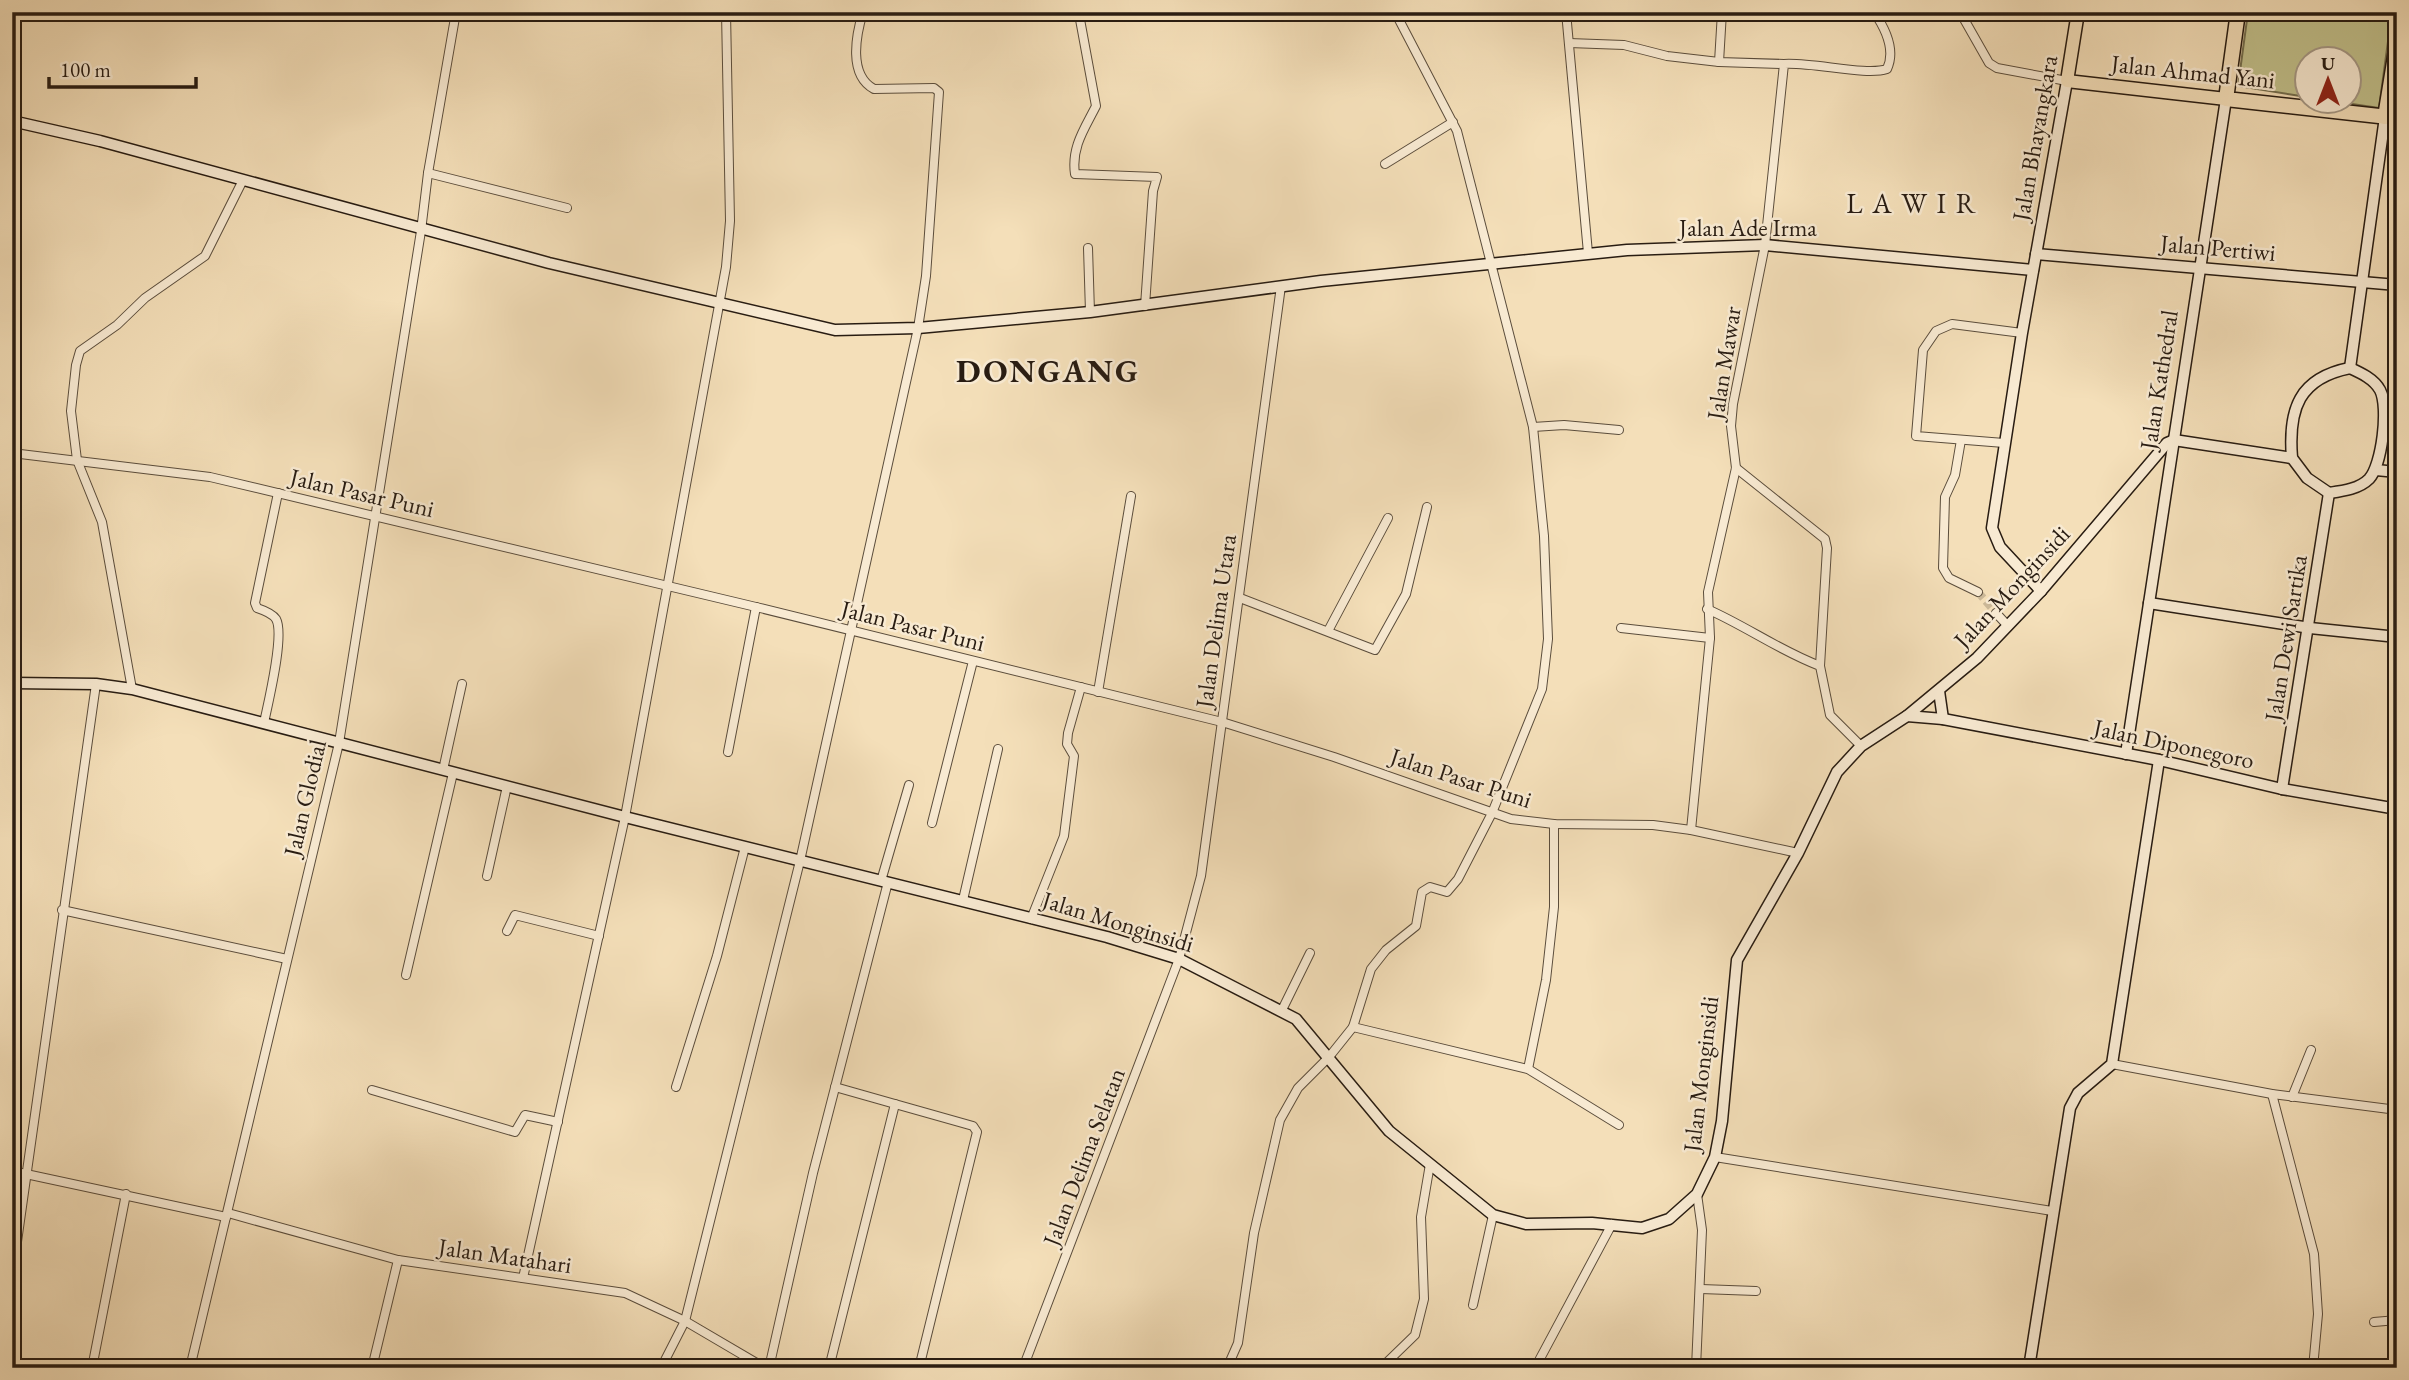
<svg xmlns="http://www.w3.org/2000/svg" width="2409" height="1380" viewBox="0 0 2409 1380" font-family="'EB Garamond',serif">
<rect width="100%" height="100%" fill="#f4dfb9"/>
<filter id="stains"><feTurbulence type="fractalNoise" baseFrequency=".00286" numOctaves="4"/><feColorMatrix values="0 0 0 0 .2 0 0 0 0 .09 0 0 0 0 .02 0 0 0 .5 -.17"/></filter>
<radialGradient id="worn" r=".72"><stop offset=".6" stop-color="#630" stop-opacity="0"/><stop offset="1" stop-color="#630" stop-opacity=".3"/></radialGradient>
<polygon fill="#c1c08b" stroke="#746e4e" stroke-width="2" points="2248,12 2392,12 2379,108 2339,102 2350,102 2350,60 2308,60 2307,97 2238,86"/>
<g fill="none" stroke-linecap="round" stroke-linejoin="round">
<polyline stroke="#cbb898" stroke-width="8" stroke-dasharray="8 4" stroke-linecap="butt" points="1978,592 1996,613"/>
<g stroke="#5b4d3c" stroke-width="10">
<g id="street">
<polyline points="1566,12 1588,253"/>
<polyline points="1722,12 1719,62 1784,64"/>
<polyline points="1960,12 1989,63 1997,68 2067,81"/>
<path d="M1079,14L1096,106C1085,128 1071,147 1075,174L1157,177L1153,191L1145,306"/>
<polyline points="862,15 877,12"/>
<polyline points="1569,43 1624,45 1667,56 1719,62"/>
<polyline points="1385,164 1453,122"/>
<polyline points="428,173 567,208"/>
<polyline points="1088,248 1090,312"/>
<polyline points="1533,427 1564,425 1619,430"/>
<polyline points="1961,440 1955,475 1945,497 1943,568 1949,578 1978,592"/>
<polyline points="2004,443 1916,436 1923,350 1936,331 1952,324 2022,333"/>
<polyline points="12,453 210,477 756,607 1222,722 1334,757 1511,819 1554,824 1653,825 1691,830 1798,853"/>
<polyline points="1736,468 1825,539 1827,548 1820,666"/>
<polyline points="1240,598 1375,650 1406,594 1427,507"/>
<path d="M1707,609C1746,626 1780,651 1820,666L1830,715L1861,746"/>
<polyline points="1996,613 2008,626"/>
<polyline points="1621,628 1710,638"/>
<polyline points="1328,631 1388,518"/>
<polyline points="132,689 102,522 77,460 71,411 76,365 80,351 117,325 145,298 205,256 243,180"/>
<polyline points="1098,692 1131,496"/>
<path d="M264,723C268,703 285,635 276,619C272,613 263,610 257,608L255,603L278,493"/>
<polyline points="728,752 756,607"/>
<polyline points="443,770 462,684"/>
<polyline points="932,823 973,661"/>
<path d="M1691,830L1710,638L1708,592L1736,468L1731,426L1733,404L1765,245L1784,64C1813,62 1866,76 1887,69C1896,50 1885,28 1874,12"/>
<polyline points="487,876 507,786"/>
<polyline points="881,881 909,785"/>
<polyline points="963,900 998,749"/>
<polyline points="62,910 287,959"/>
<polyline points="1031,919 1064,836 1074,756 1067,744 1068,733 1081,687"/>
<polyline points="507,931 515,915 599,936"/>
<polyline points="406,975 453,773"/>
<polyline points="1282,1010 1310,953"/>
<polyline points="1353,1027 1528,1069 1619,1125"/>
<polyline points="2112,1064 2272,1094 2397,1110"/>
<polyline points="1528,1069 1546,980 1554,907 1554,824"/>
<polyline points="676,1087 717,956 745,847"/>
<polyline points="372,1090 515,1132 525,1115 558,1122"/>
<polyline points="2272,1094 2314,1254 2318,1314 2313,1368"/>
<polyline points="2292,1097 2311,1050"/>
<polyline points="895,1104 973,1126 977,1132 919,1368"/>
<polyline points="1715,1157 2052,1211"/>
<polyline points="12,1171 226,1217"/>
<polyline points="228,1213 398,1260 625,1293 685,1321 765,1368"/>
<polyline points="12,1277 96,684"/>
<polyline points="523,1278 625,817 726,267 730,221 726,12"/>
<polyline points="1701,1289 1756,1291"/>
<polyline points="1473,1305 1493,1215"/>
<polyline points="2374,1322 2397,1320"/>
<polyline points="92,1368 126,1194"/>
<polyline points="190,1368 339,743 421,231 428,173 456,12"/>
<polyline points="372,1368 398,1260"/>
<path d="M661,1368L685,1321L800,861L918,328L926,276L939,92L934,88L874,89C848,75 856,35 863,12"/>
<polyline points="769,1368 813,1173 888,882"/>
<polyline points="829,1368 895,1104 835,1087"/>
<polyline points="1023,1368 1179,959 1201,876 1281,286"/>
<polyline points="1227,1368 1238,1343 1254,1233 1280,1120 1298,1088 1329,1057 1353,1027 1371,969 1386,950 1416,926 1422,892 1430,887 1447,892 1458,879 1492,813 1542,689 1548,639 1544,536 1533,427 1457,131 1395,12"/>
<polyline points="1381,1368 1415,1335 1424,1299 1421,1217 1430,1164"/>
<polyline points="1535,1368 1612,1224"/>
<polyline points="1696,1368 1702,1230 1697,1194"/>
</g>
</g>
<g stroke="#281c12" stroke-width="13">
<g id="secondary">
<polyline points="12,121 100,141 549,263 835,330 918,328 1090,312 1321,281 1627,250 1765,245 2033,270"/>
<polyline points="2036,254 2397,285"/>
<path d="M2350,368C2361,373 2374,379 2380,390C2389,407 2382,465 2369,479C2359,489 2343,491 2329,493L2307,478L2292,458C2288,409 2299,378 2350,368Z"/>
<polyline points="2350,368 2385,117"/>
<polyline points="2376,470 2397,472"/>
<polyline points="2041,591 2000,547 1992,528 2022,333 2067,81"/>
<polyline points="2149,603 2310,628 2397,637"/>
<polyline points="12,683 96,684 132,689 625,817 1107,937 1179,959 1296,1019 1389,1131 1493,1215 1526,1224 1592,1223 1642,1228 1669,1219 1697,1194 1715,1157 1722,1121 1737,960 1798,853 1837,772 1861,746 1907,716 1977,658 2041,591 2167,443 2174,440 2292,458"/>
<polyline points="1939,691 1943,719"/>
<polyline points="1907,716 1943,719 2159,760 2282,789 2397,809"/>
<polyline points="2126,754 2226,99"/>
<polyline points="2282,789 2329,493"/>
<polyline points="2029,1368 2070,1108 2078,1093 2112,1064 2159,760"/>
</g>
</g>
<g stroke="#281c12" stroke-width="15">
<polyline id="primary" points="2078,12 2067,81 2226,99"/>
</g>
<g stroke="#281c12" stroke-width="17">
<g id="highway">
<polyline points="2238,12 2226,99 2397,118"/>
<polyline points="2385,117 2397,44"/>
</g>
</g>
<use href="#street" stroke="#f8ead2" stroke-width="8"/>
<use href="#secondary" stroke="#f8ead2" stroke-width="10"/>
<use href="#primary" stroke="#f4dfb9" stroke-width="12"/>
<use href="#highway" stroke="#f4dfb9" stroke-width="14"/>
</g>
<g text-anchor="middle" stroke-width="5" stroke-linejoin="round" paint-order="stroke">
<g font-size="24" fill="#281c12" stroke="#f8ead2">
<text transform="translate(2193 72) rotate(6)" y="8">Jalan Ahmad Yani</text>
<text transform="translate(2035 138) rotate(-80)" y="8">Jalan Bhayangkara</text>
<text x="1748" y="236">Jalan Ade Irma</text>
<text transform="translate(2218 248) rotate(5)" y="8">Jalan Pertiwi</text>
<text transform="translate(1724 363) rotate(-81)" y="8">Jalan Mawar</text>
<text transform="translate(2159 380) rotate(-81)" y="8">Jalan Kathedral</text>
<text transform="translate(362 493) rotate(13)" y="8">Jalan Pasar Puni</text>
<text transform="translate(2012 587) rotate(-47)" y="8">Jalan Monginsidi</text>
<text transform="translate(1216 621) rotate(-82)" y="8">Jalan Delima Utara</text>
<text transform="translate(913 626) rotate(14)" y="8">Jalan Pasar Puni</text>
<text transform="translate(2286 638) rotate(-81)" y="8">Jalan Dewi Sartika</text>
<text transform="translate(2174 744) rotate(12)" y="8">Jalan Diponegoro</text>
<text transform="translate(1461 778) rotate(18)" y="8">Jalan Pasar Puni</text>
<text transform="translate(305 798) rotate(-77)" y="8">Jalan Glodial</text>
<text transform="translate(1118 922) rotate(17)" y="8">Jalan Monginsidi</text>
<text transform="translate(1701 1074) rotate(-83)" y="8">Jalan Monginsidi</text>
<text transform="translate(1084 1157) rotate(-69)" y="8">Jalan Delima Selatan</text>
<text transform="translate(505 1256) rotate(8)" y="8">Jalan Matahari</text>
</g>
<g font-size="28" letter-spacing="2" fill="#281c12" stroke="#f8ead2">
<text x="1912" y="213">L A W I R</text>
</g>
<g font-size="32" font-weight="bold" letter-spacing="2" fill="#281c12" stroke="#f8ead2">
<text x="1048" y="382">DONGANG</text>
</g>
</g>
<rect width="2409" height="1380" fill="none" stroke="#f4dfb9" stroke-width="42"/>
<rect x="14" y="14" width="2381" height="1352" fill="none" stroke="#281c12" stroke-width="3.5"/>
<rect x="21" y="21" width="2367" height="1338" fill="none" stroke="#281c12" stroke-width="2"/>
<g transform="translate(2328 80)"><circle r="33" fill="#f8ead2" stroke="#a59885" stroke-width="2"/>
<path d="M0-5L12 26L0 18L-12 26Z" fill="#8f2418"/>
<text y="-10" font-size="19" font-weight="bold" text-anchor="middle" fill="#281c12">U</text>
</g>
<path d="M49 77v10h147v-10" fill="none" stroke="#281c12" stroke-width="3.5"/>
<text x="60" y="77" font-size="21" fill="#281c12" stroke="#f8ead2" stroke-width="5" paint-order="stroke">100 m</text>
<rect width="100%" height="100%" filter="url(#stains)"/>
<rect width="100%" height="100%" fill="url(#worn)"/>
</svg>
